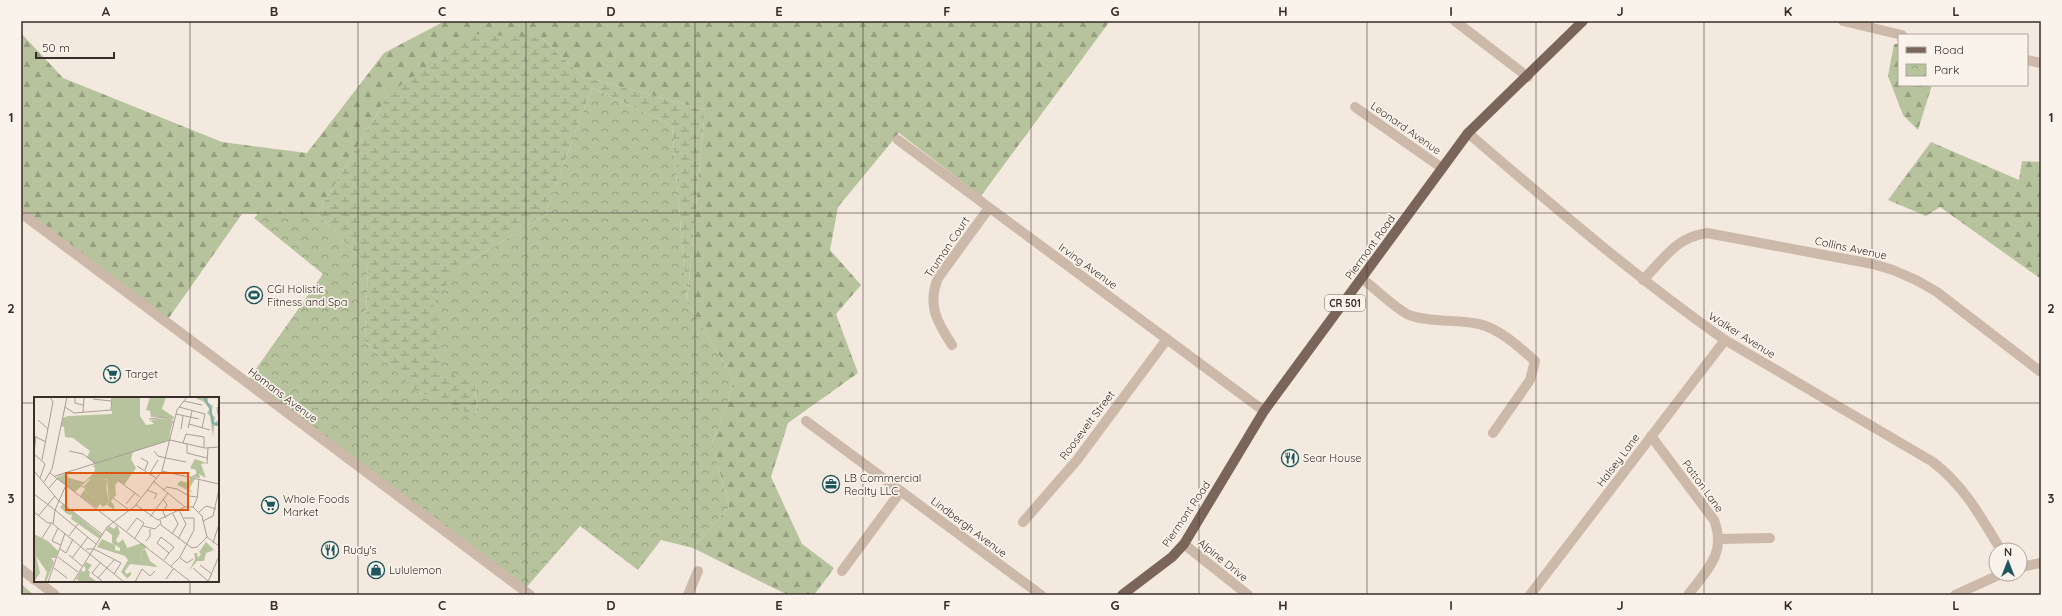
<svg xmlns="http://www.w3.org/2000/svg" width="2062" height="616" viewBox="0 0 2062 616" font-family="Quicksand,sans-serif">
<defs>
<pattern id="forest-firs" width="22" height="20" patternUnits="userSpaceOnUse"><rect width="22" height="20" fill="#b6c39d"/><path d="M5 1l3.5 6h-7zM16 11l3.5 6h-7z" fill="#959f80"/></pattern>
<pattern id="wetland-marsh" width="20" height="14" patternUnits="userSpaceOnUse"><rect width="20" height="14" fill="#b6c39d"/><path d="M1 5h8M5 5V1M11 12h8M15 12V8" fill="none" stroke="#959f80"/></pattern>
<pattern id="park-crowns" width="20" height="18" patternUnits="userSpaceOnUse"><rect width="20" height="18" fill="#b6c39d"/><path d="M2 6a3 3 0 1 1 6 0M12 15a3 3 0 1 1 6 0" fill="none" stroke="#959f80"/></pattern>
</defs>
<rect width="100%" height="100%" fill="#f3e9de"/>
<g fill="url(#forest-firs)">
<polygon points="445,21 1110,21 981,196 899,133 838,207 830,250 861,285 836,314 858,373 788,423 771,477 802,544 834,568 814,595 788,595 693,548 729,507 712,443 723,416 734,380 687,302 705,110 582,76 542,38 389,93 317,214 242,214 166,322 21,213 21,33 63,78 222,142 307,153 384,53"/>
<polygon points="1894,44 1899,44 1899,85 1932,85 1918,130 1903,115 1888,76"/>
<polygon points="1931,142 2019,180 2022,161 2041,162 2041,279 1940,207 1926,216 1888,200"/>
<polygon points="21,584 34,595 21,595"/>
</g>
<polygon fill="url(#wetland-marsh)" points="476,34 542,38 582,76 705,110 687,302 672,125 592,88 545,214 458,269 475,384 477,417 416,391 365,341 368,266 317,214 389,93"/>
<polygon fill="url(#park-crowns)" points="592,88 672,125 687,302 734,380 723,416 712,443 729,507 693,548 661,540 638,570 580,526 524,590 246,383 323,274 254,218 258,214 317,214 368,266 365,341 416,391 477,416 475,384 442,371 433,304 458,269 545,214"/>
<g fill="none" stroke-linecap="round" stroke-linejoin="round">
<g stroke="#ccb9a9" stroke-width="10">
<polyline points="1455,21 1528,77"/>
<polyline points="1843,21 1902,35"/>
<polyline points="2027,60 2041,63"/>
<polyline points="1355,107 1442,168"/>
<path d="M1468,133C1552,205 1635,277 1725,340L1933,462C1965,487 1980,516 2001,550"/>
<polyline points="898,140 1264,411"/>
<polyline points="21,213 530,595"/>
<path d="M1363,279C1374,288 1397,310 1409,315C1431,323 1456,319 1479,324C1500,329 1519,347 1535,361L1530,380L1493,433"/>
<path d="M1643,280C1664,259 1676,237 1707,233L1873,264L1893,270L1916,280L1937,292L2041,372"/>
<path d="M952,345C937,322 927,305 938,278L989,208"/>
<polyline points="806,421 1041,595"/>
<path d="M1651,436L1714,520C1727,553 1707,570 1688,595"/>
<polyline points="1023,522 1077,460 1167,339"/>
<polyline points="1719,539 1770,538"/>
<polyline points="1184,544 1248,595"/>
<polyline points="2020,567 2041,563"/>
<polyline points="21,569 35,580"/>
<polyline points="842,571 901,491"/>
<polyline points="37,581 55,595"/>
<polyline points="688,595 698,571"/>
<polyline points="1530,595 1725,340"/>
<polyline points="1955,595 2001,574"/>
</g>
<polyline stroke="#7b655a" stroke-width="10" points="1122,595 1172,557 1184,544 1264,411 1468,133 1583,21"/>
</g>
<path fill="none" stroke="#392e29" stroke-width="1" stroke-opacity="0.55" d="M190,21V398M358,21V595M526,21V595M695,21V595M863,21V595M1031,21V595M1199,21V595M1367,21V595M1536,21V595M1704,21V595M1872,21V595M21,213H2041M21,403H35M218,403H2041M190,581V595"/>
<defs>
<g id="stadium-ring" transform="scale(0.9)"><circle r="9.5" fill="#faf3eb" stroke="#1d575c" stroke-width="1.5"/><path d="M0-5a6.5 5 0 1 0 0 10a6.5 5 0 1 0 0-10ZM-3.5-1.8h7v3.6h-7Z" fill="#1d575c"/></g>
<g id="supermarket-ring" transform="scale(0.9)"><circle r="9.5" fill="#faf3eb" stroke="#1d575c" stroke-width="1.5"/><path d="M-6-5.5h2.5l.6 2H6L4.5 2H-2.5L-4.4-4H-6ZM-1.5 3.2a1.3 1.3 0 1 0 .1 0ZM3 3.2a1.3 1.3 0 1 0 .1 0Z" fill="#1d575c"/></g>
<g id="restaurant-ring" transform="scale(0.9)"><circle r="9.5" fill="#faf3eb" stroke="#1d575c" stroke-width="1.5"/><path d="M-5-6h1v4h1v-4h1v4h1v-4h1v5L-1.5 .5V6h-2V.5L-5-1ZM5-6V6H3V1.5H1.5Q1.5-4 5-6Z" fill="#1d575c"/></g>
<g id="office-ring" transform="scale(0.9)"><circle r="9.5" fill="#faf3eb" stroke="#1d575c" stroke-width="1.5"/><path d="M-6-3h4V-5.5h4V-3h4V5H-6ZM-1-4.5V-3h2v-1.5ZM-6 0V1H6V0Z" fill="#1d575c"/></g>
<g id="shop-ring" transform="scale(0.9)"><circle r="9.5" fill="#faf3eb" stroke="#1d575c" stroke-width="1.5"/><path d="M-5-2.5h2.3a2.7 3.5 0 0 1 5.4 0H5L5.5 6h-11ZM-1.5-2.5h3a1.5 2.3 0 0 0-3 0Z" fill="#1d575c"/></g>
</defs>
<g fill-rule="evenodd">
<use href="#stadium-ring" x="254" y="295"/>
<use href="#supermarket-ring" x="112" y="374"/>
<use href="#restaurant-ring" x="1290" y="458"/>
<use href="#office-ring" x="831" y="484"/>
<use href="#supermarket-ring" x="270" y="505"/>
<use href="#restaurant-ring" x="330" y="550"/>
<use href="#shop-ring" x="376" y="570"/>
</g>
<g text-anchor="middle" stroke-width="3.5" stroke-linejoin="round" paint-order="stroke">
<rect fill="#faf3eb" stroke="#736963" stroke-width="1" x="1325" y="295" width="40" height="16" rx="3"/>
<g font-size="10" font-weight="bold" fill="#392e29">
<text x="1345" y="307">CR 501</text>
</g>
<g font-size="11" fill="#392e29" stroke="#faf3eb">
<text transform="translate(1406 128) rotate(35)" y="4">Leonard Avenue</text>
<text transform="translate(947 247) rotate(-56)" y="4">Truman Court</text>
<text transform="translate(1370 247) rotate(-54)" y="4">Piermont Road</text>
<text transform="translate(1851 248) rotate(12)" y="4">Collins Avenue</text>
<text transform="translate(1088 266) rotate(36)" y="4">Irving Avenue</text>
<text transform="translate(1742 335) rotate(32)" y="4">Walker Avenue</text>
<text transform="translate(283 395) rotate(37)" y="4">Homans Avenue</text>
<text transform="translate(1087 425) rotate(-53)" y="4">Roosevelt Street</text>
<text transform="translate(1618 460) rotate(-53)" y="4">Halsey Lane</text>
<text transform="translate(1703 486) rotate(54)" y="4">Patton Lane</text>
<text transform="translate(1186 514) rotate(-56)" y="4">Piermont Road</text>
<text transform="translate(969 527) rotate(37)" y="4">Lindbergh Avenue</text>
<text transform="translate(1223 560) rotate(39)" y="4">Alpine Drive</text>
</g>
<g font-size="11" fill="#392e29" stroke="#faf3eb" text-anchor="start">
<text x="267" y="293">CGI Holistic<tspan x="267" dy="13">Fitness and Spa</tspan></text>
<text x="125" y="378">Target</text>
<text x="1303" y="462">Sear House</text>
<text x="844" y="482">LB Commercial<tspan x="844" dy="13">Realty LLC</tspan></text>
<text x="283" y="503">Whole Foods<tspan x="283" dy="13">Market</tspan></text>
<text x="343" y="554">Rudy's</text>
<text x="389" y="574">Lululemon</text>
</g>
</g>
<g transform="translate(34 397)">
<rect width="185" height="185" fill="#f3e9de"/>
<path d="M78,0H106V19L112,28L120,27L116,23L130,21L139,25L137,31L124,47L99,55L97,62L102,71L90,88L85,84L81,88L82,98L77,104L81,110L79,112L73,108L75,106L73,82H55L41,95L23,82L31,76L35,81L50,85L60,76L61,71L59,69L61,67L53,60L56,54L39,41L31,40L30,30L27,29L29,21L34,19L78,17ZM116,0H132L128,12L140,20L139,23L130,20H117L116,14L112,13ZM163,0H175L173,5L179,9L177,17L181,20L180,26L185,23V29H180L179,40L176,19L173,16L176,12L169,4L163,2ZM161,62L173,66L167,67L172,81L165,77L166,81L156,80L162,77V73L156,71ZM156,81L161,82L155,92L160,96L143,88L146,84L155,86ZM29,107L67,138L66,142L37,122L38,118L33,117L26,110ZM83,128L86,136L82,143L84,146L89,143L93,151L108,165L107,154L111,152L116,164L124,170L96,167L91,174L92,177L97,175V178L90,184L93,181L87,175L94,163L91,159L63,150L68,142L81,148V153L86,154V151L78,146V138L72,133L75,129L80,132ZM0,137L14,144L24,154L22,161H17L20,165L12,185H10L13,175L2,159L6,176L0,185ZM172,145L180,153L172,156L170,164H163L155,174L161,162L160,156H163L164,161L167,157L165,155ZM52,165L58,168L54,173L56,175L55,179L63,185H47L42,182L47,173L50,175L52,172L50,169Z" fill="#b6c39d"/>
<path d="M60,78L73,83L72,94L71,84L67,82L60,101L53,96L50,89Z" fill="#b6c39d"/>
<path d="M128,30L137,31L135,43L124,47L123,37ZM67,81L71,83L75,106L69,110L66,107L63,111L46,99L51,92L47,89H50L53,96L60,101L57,94L64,89ZM89,142L93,151L108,146L113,150L107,154L108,166L86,145Z" fill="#b6c39d"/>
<path fill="none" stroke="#7caeb1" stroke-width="2" d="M170,0L176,11L179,26L185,28"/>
<path fill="none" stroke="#a99e96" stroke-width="1" d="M41,0V6L49,8M59,2L77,4M150,4L168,8M185,9L183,11L185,22M31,10L40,16L77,13M145,10L171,17L168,31M77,14L78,0M49,15L50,0M142,17L165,22M115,22L130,20L140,25M4,23L14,32M155,27L176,33M154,31L158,14M147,32L149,19M0,39L12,45M149,46L152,37L170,40V50M153,47V56L173,61M35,54L49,57L61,66M120,54L124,59L132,61M0,56L2,39M0,57L11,67L6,81M107,61L114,65L111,73M132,61L152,65M8,63L19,5L16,0M173,67L174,51M103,69L122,81M0,74L24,103L69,138M128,74L185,87M16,76L157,185M116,76L124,63M21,79L136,43L171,51L185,50M85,84L106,100M119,84L151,110M10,85L18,72L33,0M32,88L21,113L62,147M15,91L27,77M113,93L123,97L120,102M129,93L133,90L143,92L155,99L163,100M0,97L21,113L19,127L90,185M79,101L95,113M129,102L133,108L129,115L132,121M92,107L101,96M102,108L124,123L151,110H159L168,119L173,140L185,149M159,110L163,102L165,82M0,115L14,126H19M165,115L172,109L182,112M5,118L21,99M116,120L134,96M126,123L127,128L158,151L163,150L173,140M169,124L179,119L185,92M109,129L121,132L126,127M24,131L18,144L27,148M93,134L103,121L110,126L101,141M138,137L144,127L139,117M35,139L44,127M8,141L17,127M144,142L152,127L145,113M112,144L116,139V132M179,146L185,127M26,152L32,156L39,142M52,152H60L87,166L80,177M35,158L48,169M24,160L44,175M38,161L54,140M146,161L153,166L159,162M130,163L135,156L140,150L127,140L123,146L135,156M66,166L58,176L69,185M166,168L178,177M137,169L146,160L160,133V121H150M20,171L33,181M159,171L174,184M64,181L80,163M132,182L140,171M14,185L31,136M39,185L73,130L101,109L128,74L143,13L153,0M101,185L108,172L116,179L121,174M174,185L185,159"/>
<path fill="#df570d" fill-opacity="0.15" stroke="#df570d" stroke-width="2" d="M32,76H154V113H32Z"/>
<rect width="185" height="185" fill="none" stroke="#392e29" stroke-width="2"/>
</g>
<rect width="2062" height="616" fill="none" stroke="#faf3eb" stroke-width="44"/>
<rect x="1898" y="34" width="130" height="52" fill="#faf3eb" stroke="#ada49d"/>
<rect x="1906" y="47" width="20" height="6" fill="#7b655a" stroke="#ada49d"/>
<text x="1934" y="54" font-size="12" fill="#392e29">Road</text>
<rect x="1906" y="64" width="20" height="12" fill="url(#park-crowns)" stroke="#ada49d"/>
<text x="1934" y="74" font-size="12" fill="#392e29">Park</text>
<g transform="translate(2008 562)"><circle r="19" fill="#faf3eb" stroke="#ada49d"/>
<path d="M0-3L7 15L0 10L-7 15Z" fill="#1d575c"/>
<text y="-6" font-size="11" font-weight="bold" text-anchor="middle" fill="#392e29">N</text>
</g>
<path d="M36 52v6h78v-6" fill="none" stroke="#392e29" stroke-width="2"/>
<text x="42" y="52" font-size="12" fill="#392e29" stroke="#faf3eb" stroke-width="3" paint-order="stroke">50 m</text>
<rect x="22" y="22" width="2018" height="572" fill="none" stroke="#392e29" stroke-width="1.5"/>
<g font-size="13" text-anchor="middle" font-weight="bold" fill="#392e29">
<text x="106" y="16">A</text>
<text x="274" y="16">B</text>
<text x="442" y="16">C</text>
<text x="611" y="16">D</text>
<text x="779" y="16">E</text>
<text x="947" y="16">F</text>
<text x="1115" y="16">G</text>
<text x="1283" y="16">H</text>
<text x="1451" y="16">I</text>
<text x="1620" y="16">J</text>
<text x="1788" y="16">K</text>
<text x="1956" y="16">L</text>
<text x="11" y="122">1</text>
<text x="2051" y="122">1</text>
<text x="11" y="313">2</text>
<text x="2051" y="313">2</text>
<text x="11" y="503">3</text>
<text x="2051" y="503">3</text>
<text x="106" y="610">A</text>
<text x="274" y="610">B</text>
<text x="442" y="610">C</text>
<text x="611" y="610">D</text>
<text x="779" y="610">E</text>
<text x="947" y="610">F</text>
<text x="1115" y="610">G</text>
<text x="1283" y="610">H</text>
<text x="1451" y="610">I</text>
<text x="1620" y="610">J</text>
<text x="1788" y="610">K</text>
<text x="1956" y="610">L</text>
</g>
</svg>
